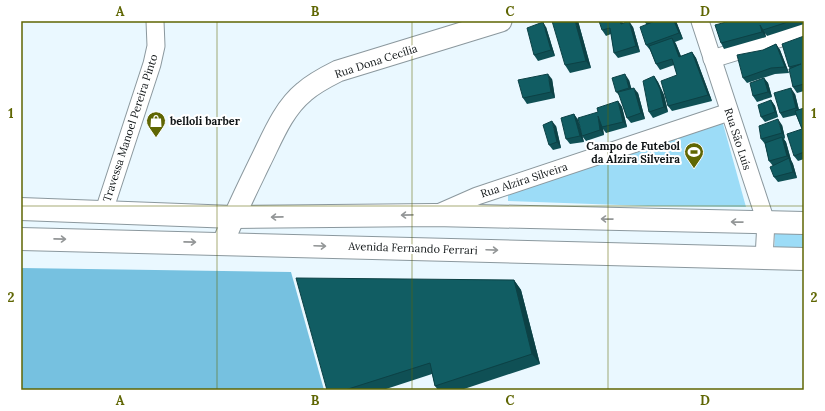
<svg xmlns="http://www.w3.org/2000/svg" width="825" height="411" viewBox="0 0 825 411" font-family="Lora,serif">
<rect width="100%" height="100%" fill="#eaf8ff"/>
<g fill="#9cdcf7">
<polygon points="722,120 746,207 648,206 508,201 508,185"/>
<polygon points="775,232 804,233 804,258 774,258"/>
</g>
<polygon fill="#76c1e0" points="21,268 291,272 324,390 21,390"/>
<g fill="none" stroke-linecap="round" stroke-linejoin="round">
<g stroke="#8b989e" stroke-width="19">
<g id="minor">
<polyline points="700,21 766,222 764,258"/>
<polyline points="712,59 804,31"/>
<polyline points="104,211 152,64 156,46 155,21"/>
<polyline points="436,214 477,196 729,112"/>
</g>
</g>
<g stroke="#8b989e" stroke-width="23">
<path id="tertiary" d="M223,243C234,215 247,189 260,162C272,138 283,109 304,92C314,83 326,77 338,71L501,21"/>
</g>
<g stroke="#8b989e" stroke-width="24">
<g id="secondary">
<polyline points="21,209 234,217 434,215 804,223"/>
<polyline points="21,239 804,259"/>
</g>
</g>
<use href="#minor" stroke="#fff" stroke-width="17"/>
<use href="#tertiary" stroke="#fff" stroke-width="21"/>
<use href="#secondary" stroke="#fff" stroke-width="22"/>
</g>
<g fill="#0f5055">
<polygon points="578,21 591,68 570,73 565,65"/>
<polygon points="622,21 623,23 633,27 640,52 618,58 614,53 611,34 606,36 602,30"/>
<polygon points="644,21 676,21 683,39 675,42 676,44 681,56 692,52 696,58 712,101 672,111 668,106 677,75 674,65 660,70 656,64 650,50 646,45 647,25"/>
<polygon points="730,21 804,21 804,24 767,36 765,33 766,37 724,49 721,43"/>
<polygon points="546,27 555,56 538,61 534,55"/>
<polygon points="804,36 804,91 797,93 793,87 790,69 789,67"/>
<polygon points="776,44 780,50 789,73 775,74 747,83 743,78 763,50"/>
<polygon points="654,76 658,82 664,95 668,112 653,118 649,112"/>
<polygon points="764,78 768,83 772,97 757,102 753,96"/>
<polygon points="552,79 555,98 527,104 523,98"/>
<polygon points="629,80 631,89 638,93 645,119 631,123 627,118 620,96 616,92"/>
<polygon points="795,94 799,110 804,108 804,159 798,161 794,156 802,129 796,115 783,118 780,113"/>
<polygon points="771,100 775,106 778,117 765,122 761,117"/>
<polygon points="618,101 622,107 627,127 606,133 603,129 604,135 586,141 582,136"/>
<polygon points="574,114 578,120 584,142 570,144 566,139"/>
<polygon points="782,125 785,138 784,139 786,142 791,160 793,164 797,178 778,182 774,177 773,166 769,161 765,144 761,139"/>
<polygon points="556,126 561,148 553,150 549,145"/>
<polygon points="514,280 521,290 540,364 461,390 438,390 435,386 432,374 383,390 327,390"/>
</g>
<g fill="#0c4145">
<polygon points="575,21 578,21 591,68 586,61"/>
<polygon points="629,21 633,27 640,52 636,46"/>
<polygon points="674,21 676,21 683,39 679,33"/>
<polygon points="543,22 546,27 555,56 551,50"/>
<polygon points="760,25 765,33 766,37 762,32"/>
<polygon points="672,38 676,44 683,62 679,57"/>
<polygon points="776,44 780,50 789,73 785,67"/>
<polygon points="692,52 696,58 712,101 708,95"/>
<polygon points="548,74 552,79 555,98 551,92"/>
<polygon points="625,74 629,80 633,94 629,88"/>
<polygon points="654,76 658,82 664,95 668,112 664,107"/>
<polygon points="764,78 768,83 772,97 768,92"/>
<polygon points="634,88 638,93 645,119 641,113"/>
<polygon points="791,88 795,94 800,114 796,108"/>
<polygon points="771,100 775,106 778,117 775,112"/>
<polygon points="618,101 622,107 627,127 623,122"/>
<polygon points="574,114 578,120 584,142 580,136"/>
<polygon points="598,116 602,127 603,129 604,135 600,130"/>
<polygon points="778,119 782,125 785,138 782,133"/>
<polygon points="552,121 556,126 561,148 557,142"/>
<polygon points="782,137 786,142 791,160 793,164 797,178 793,172 790,160 787,156"/>
<polygon points="514,280 521,290 540,364 532,354"/>
</g>
<g fill="#115d63" stroke="#0c4145">
<polygon points="552,21 575,21 586,61 565,65"/>
<polygon points="599,21 620,21 621,24 629,21 636,46 614,53 610,28 602,30"/>
<polygon points="655,21 674,21 679,33 646,45 640,27"/>
<polygon points="730,21 791,21 763,30 760,25 762,32 721,43 715,25"/>
<polygon points="543,22 551,50 534,55 527,28"/>
<polygon points="804,36 804,84 793,87 789,69 801,64 789,67 782,44"/>
<polygon points="672,38 679,57 692,52 708,95 668,106 661,81 677,75 672,59 656,64 649,46"/>
<polygon points="776,44 785,67 771,68 743,78 737,55 763,50"/>
<polygon points="548,74 551,92 523,98 518,80"/>
<polygon points="625,74 629,88 616,92 612,78"/>
<polygon points="654,76 660,89 664,107 649,112 643,81"/>
<polygon points="764,78 768,92 753,96 750,83"/>
<polygon points="634,88 641,113 627,118 618,92"/>
<polygon points="791,88 796,108 780,113 774,93"/>
<polygon points="771,100 775,112 761,117 758,105"/>
<polygon points="618,101 623,122 602,127 598,116 600,130 582,136 578,118 598,112 597,108"/>
<polygon points="804,108 804,135 803,134 804,136 804,152 794,156 787,134 802,129 795,111"/>
<polygon points="574,114 580,136 566,139 561,118"/>
<polygon points="778,119 782,133 761,139 759,126"/>
<polygon points="552,121 557,142 549,145 543,125"/>
<polygon points="782,137 787,156 769,161 765,143"/>
<polygon points="789,158 793,172 774,177 770,167"/>
<polygon points="296,278 514,280 532,354 435,386 430,363 345,390 327,390"/>
</g>
<defs><path id="oneway-shaft" d="M-6 0H5M1.5-3L5.5 0L1.5 3" fill="none" stroke-width="1.6" stroke-linecap="round" stroke-linejoin="round"/></defs>
<g stroke="#939697">
<use href="#oneway-shaft" transform="translate(407 215) rotate(179)"/>
<use href="#oneway-shaft" transform="translate(277 217) rotate(179)"/>
<use href="#oneway-shaft" transform="translate(607 219) rotate(-179)"/>
<use href="#oneway-shaft" transform="translate(737 222) rotate(-179)"/>
<use href="#oneway-shaft" transform="translate(60 239) rotate(1)"/>
<use href="#oneway-shaft" transform="translate(190 242) rotate(1)"/>
<use href="#oneway-shaft" transform="translate(320 246) rotate(2)"/>
<use href="#oneway-shaft" transform="translate(492 250) rotate(2)"/>
</g>
<path fill="none" stroke="#5f6603" stroke-width="1" stroke-opacity="0.55" d="M217,21V390M412,21V390M608,21V390M21,206H804"/>
<defs>
<g id="shop-pin" transform="scale(1)"><path d="M0 17L-7.5 6A9.5 9.5 0 1 1 7.5 6Z" fill="#5f6603" stroke="#fff"/><path d="M-5-2.5h2.3a2.7 3.5 0 0 1 5.4 0H5L5.5 6h-11ZM-1.5-2.5h3a1.5 2.3 0 0 0-3 0Z" fill="#fff"/></g>
<g id="stadium-pin" transform="scale(1)"><path d="M0 17L-7.5 6A9.5 9.5 0 1 1 7.5 6Z" fill="#5f6603" stroke="#fff"/><path d="M0-5a6.5 5 0 1 0 0 10a6.5 5 0 1 0 0-10ZM-3.5-1.8h7v3.6h-7Z" fill="#fff"/></g>
</defs>
<g fill-rule="evenodd">
<use href="#shop-pin" x="156" y="121"/>
<use href="#stadium-pin" x="694" y="152"/>
</g>
<g text-anchor="middle" stroke-width="4" stroke-linejoin="round" paint-order="stroke">
<g font-size="11" fill="#101517" stroke="#fff">
<text transform="translate(376 61) rotate(-18)" y="4">Rua Dona Cecília</text>
<text transform="translate(130 128) rotate(-72)" y="4">Travessa Manoel Pereira Pinto</text>
<text transform="translate(738 139) rotate(72)" y="4">Rua São Luís</text>
<text transform="translate(524 180) rotate(-18)" y="4">Rua Alzira Silveira</text>
<text transform="translate(413 248) rotate(2)" y="4">Avenida Fernando Ferrari</text>
</g>
<g font-size="11" font-weight="bold" fill="#101517" stroke="#fff" text-anchor="start">
<text x="170" y="125">belloli barber</text>
<text x="680" y="150" text-anchor="end">Campo de Futebol<tspan x="680" dy="13">da Alzira Silveira</tspan></text>
</g>
</g>
<rect width="825" height="411" fill="none" stroke="#ffffff" stroke-width="44"/>
<rect x="22" y="22" width="781" height="367" fill="none" stroke="#5f6603" stroke-width="1.5"/>
<g font-size="13" text-anchor="middle" font-weight="bold" fill="#5f6603">
<text x="120" y="16">A</text>
<text x="315" y="16">B</text>
<text x="510" y="16">C</text>
<text x="705" y="16">D</text>
<text x="11" y="118">1</text>
<text x="814" y="118">1</text>
<text x="11" y="302">2</text>
<text x="814" y="302">2</text>
<text x="120" y="405">A</text>
<text x="315" y="405">B</text>
<text x="510" y="405">C</text>
<text x="705" y="405">D</text>
</g>
</svg>
